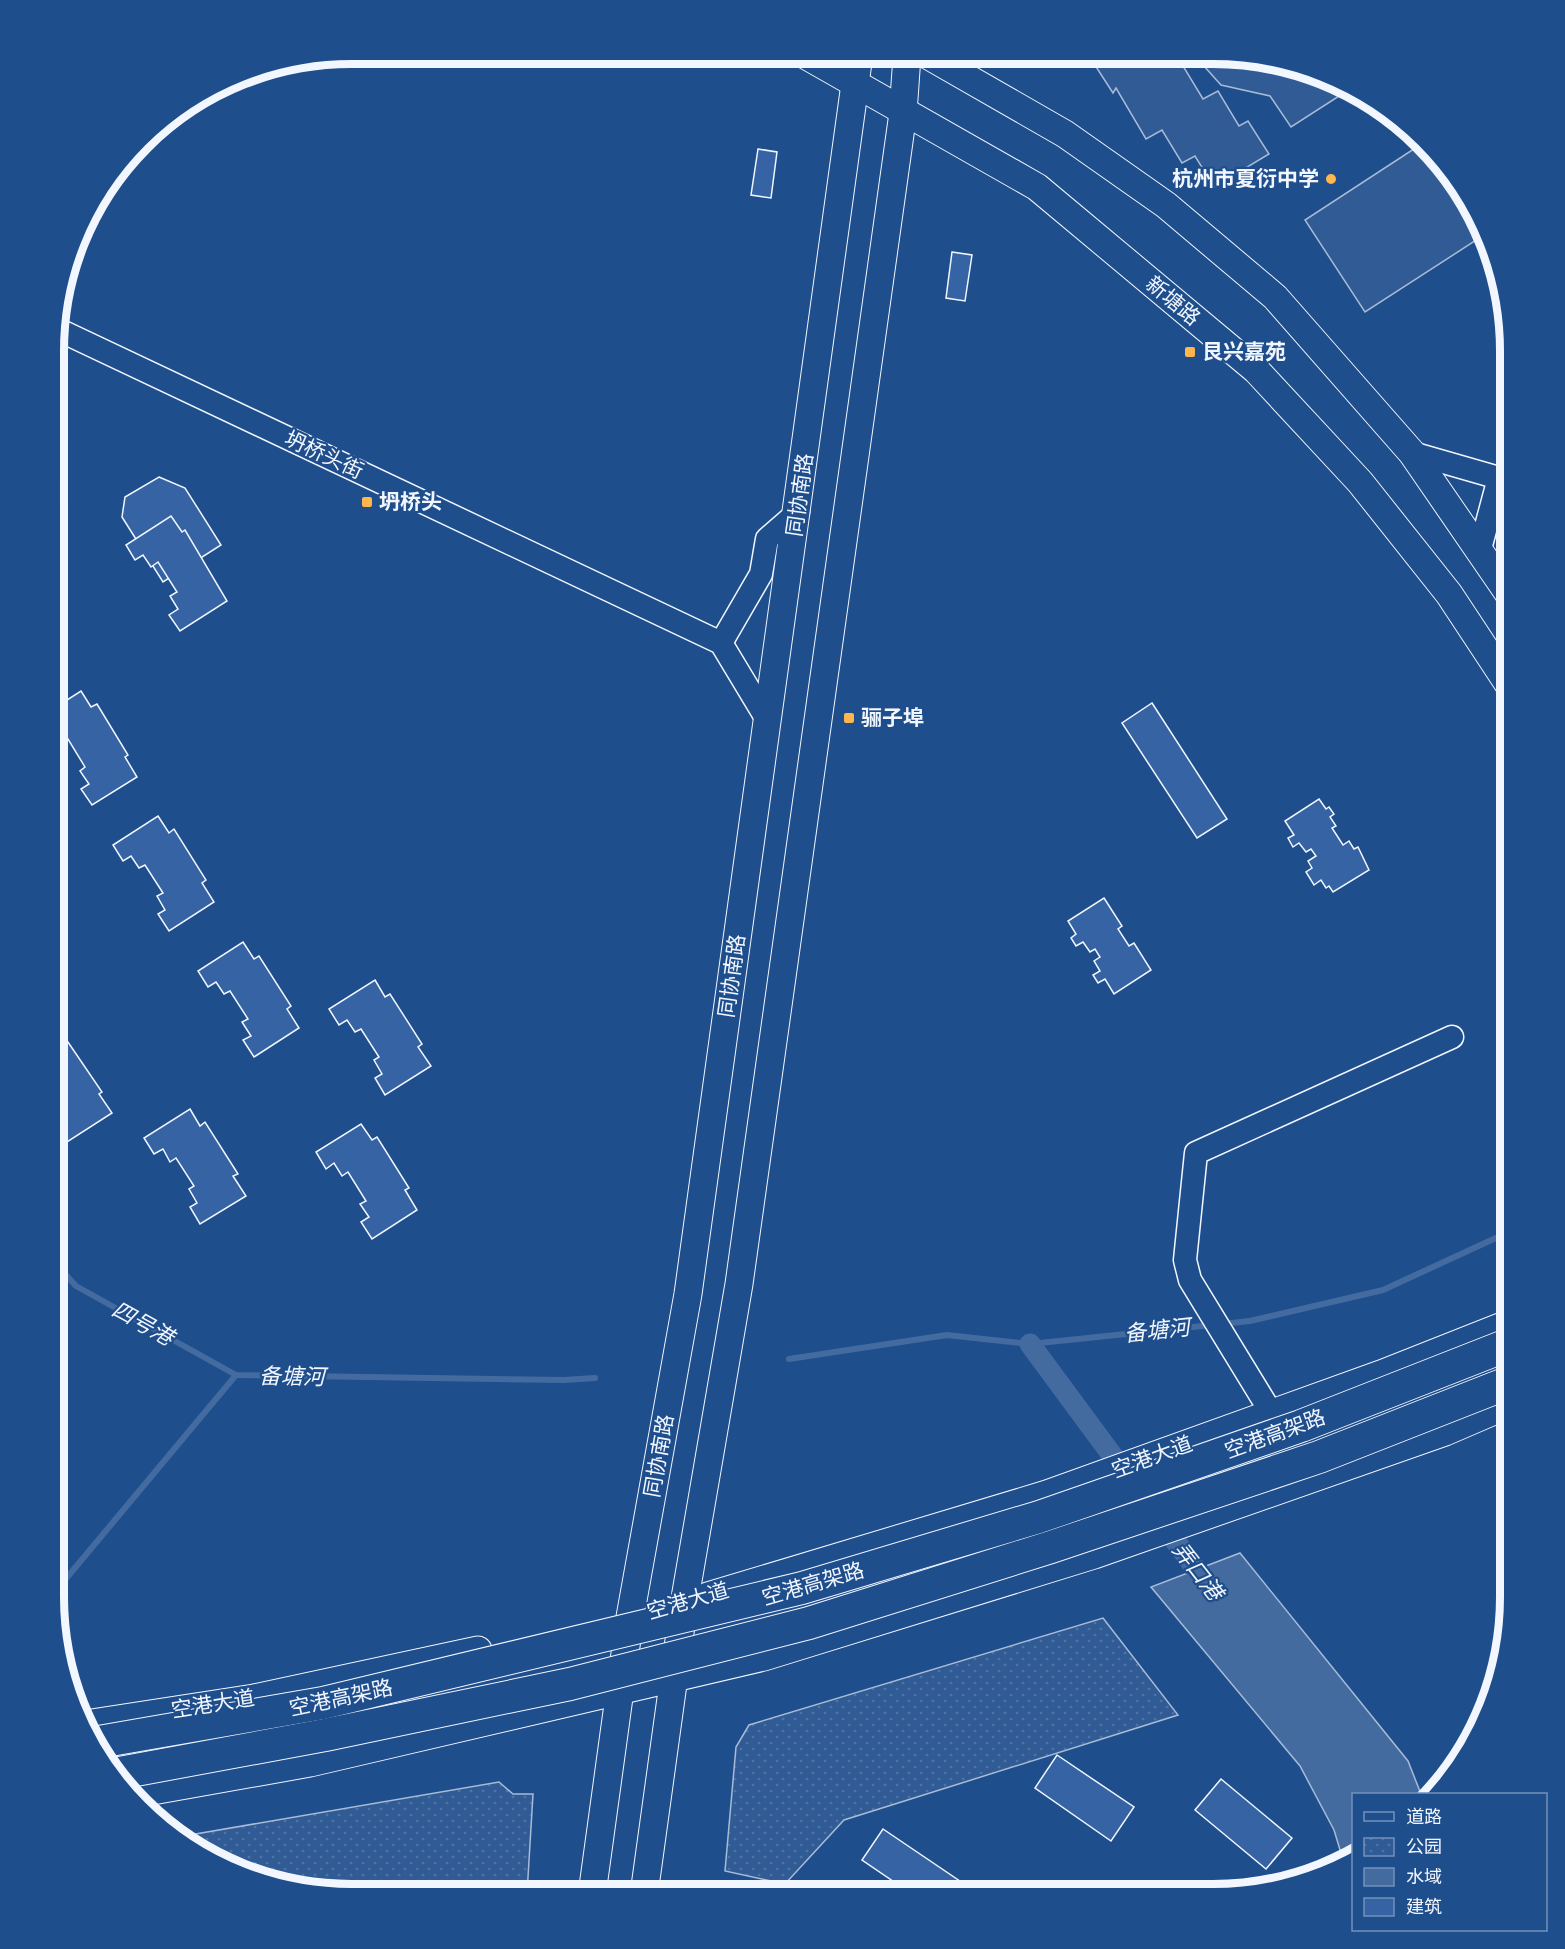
<svg xmlns="http://www.w3.org/2000/svg" width="1565" height="1949" viewBox="0 0 1565 1949" font-family="'PT Sans Narrow','Noto Sans SC',sans-serif">
<defs>
<pattern id="park-dots" width="8" height="8" patternUnits="userSpaceOnUse" patternTransform="scale(1.5)"><rect width="8" height="8" fill="#305b95"/><path d="M2 2h.1M6 6h.1" fill="none" stroke="#4e73a5" stroke-width="1.8" stroke-linecap="round"/></pattern>
</defs>
<rect width="100%" height="100%" fill="#1f4e8c"/>
<g fill="url(#park-dots)" stroke="#a8bbd7" stroke-width="1.5">
<polygon points="1103,1618 1178,1715 844,1820 785,1884 725,1871 736,1747 749,1725"/>
<polygon points="499,1782 513,1794 533,1794 527,1894 332,1894 256,1879 187,1845 178,1837"/>
</g>
<g fill="#305b95" stroke="#a8bbd7" stroke-width="1.5">
<polygon points="1089,56 1177,56 1203,99 1218,91 1239,126 1248,121 1269,154 1214,187 1195,156 1182,163 1162,130 1146,139 1116,88 1113,93"/>
<polygon points="1195,56 1252,57 1327,77 1350,89 1291,127 1270,96 1221,85"/>
<polygon points="1423,143 1437,155 1471,203 1484,235 1365,312 1305,220"/>
</g>
<polygon fill="#446ba0" stroke="#a8bbd7" stroke-width="1.5" points="1240,1553 1408,1761 1421,1794 1354,1794 1353,1859 1344,1863 1334,1830 1300,1766 1151,1587"/>
<g fill="none" stroke-linecap="round" stroke-linejoin="round">
<g stroke="#446ba0" stroke-width="6">
<polyline points="55,1263 76,1286 236,1375 564,1380 595,1378"/>
<polyline points="1222,1324 1250,1321 1383,1290 1511,1231"/>
<polyline points="789,1359 947,1335 1030,1344 1212,1325"/>
<polyline points="54,1593 236,1375"/>
</g>
<polyline stroke="#446ba0" stroke-width="21" points="1030,1344 1213,1592"/>
</g>
<g fill="#3563a3" stroke="#f2f6ff" stroke-width="1.5">
<polygon points="758,149 777,152 771,198 751,195"/>
<polygon points="952,252 972,255 965,301 946,298"/>
<polygon points="159,477 185,488 221,545 163,582 122,517 125,497"/>
<polygon points="171,516 182,532 185,530 227,601 180,631 169,615 178,609 170,596 177,592 158,562 151,567 143,555 135,560 126,545"/>
<polygon points="81,691 91,707 97,704 128,755 125,757 137,777 92,805 81,789 89,784 80,771 85,767 68,739 62,743 56,733 56,707"/>
<polygon points="1152,703 1227,819 1197,838 1122,723"/>
<polygon points="1319,799 1326,809 1329,807 1334,814 1330,817 1336,826 1332,828 1343,845 1349,841 1354,849 1358,847 1369,870 1333,892 1329,886 1326,888 1321,880 1314,885 1306,872 1312,868 1308,861 1316,856 1311,849 1306,852 1299,843 1293,847 1288,838 1294,835 1285,821"/>
<polygon points="158,816 169,833 174,829 206,880 202,883 214,902 169,931 158,914 165,910 157,896 163,893 145,865 139,868 131,856 123,861 113,845"/>
<polygon points="1104,898 1122,926 1118,929 1129,946 1134,943 1151,970 1114,994 1105,979 1098,983 1093,975 1100,971 1094,961 1100,957 1095,949 1090,952 1083,942 1076,946 1071,938 1076,934 1068,921"/>
<polygon points="243,942 254,959 259,956 291,1006 287,1009 299,1028 254,1057 243,1040 251,1036 242,1022 248,1019 230,991 224,994 216,982 208,987 198,971"/>
<polygon points="375,980 385,997 390,994 422,1044 418,1047 431,1066 385,1095 375,1078 382,1074 374,1060 379,1057 361,1029 355,1032 347,1020 339,1025 329,1009"/>
<polygon points="55,1023 102,1092 99,1094 112,1113 67,1142 57,1125 64,1121 55,1107 61,1102 55,1093"/>
<polygon points="190,1109 200,1126 205,1122 238,1174 233,1176 246,1196 200,1224 190,1207 197,1203 189,1189 194,1186 176,1158 170,1162 163,1149 154,1154 144,1138"/>
<polygon points="361,1124 372,1140 377,1137 409,1188 405,1190 417,1210 372,1239 361,1222 369,1217 360,1204 366,1201 348,1172 342,1176 334,1163 326,1169 316,1152"/>
<polygon points="1057,1755 1134,1807 1111,1841 1035,1788"/>
<polygon points="1221,1779 1292,1838 1266,1869 1195,1810"/>
<polygon points="883,1829 979,1894 912,1894 862,1860"/>
</g>
<g fill="none" stroke-linecap="round" stroke-linejoin="round">
<g stroke="#f2f6ff" stroke-width="25">
<g id="minor">
<polyline points="57,329 721,643 768,721"/>
<polyline points="1412,453 1499,478 1511,477"/>
<polyline points="1480,549 1499,478"/>
<polyline points="721,643 761,574 767,539 798,512"/>
<polyline points="1272,1414 1190,1280 1185,1260 1196,1153 1452,1037"/>
</g>
</g>
<g stroke="#f2f6ff" stroke-width="29">
<g id="major">
<polyline points="805,55 1037,187 1256,370 1360,482 1449,594 1511,688"/>
<polyline points="929,56 1065,134 1166,205 1275,297 1412,453 1511,597"/>
<polyline points="708,1596 1047,1494 1381,1374 1510,1323"/>
<polyline points="85,1724 254,1698 478,1650"/>
<polyline points="130,1795 310,1763 764,1657 1094,1555 1445,1432 1510,1404"/>
<polyline points="592,1894 630,1617 688,1294 859,55"/>
<polyline points="644,1894 684,1604 739,1284 903,113 907,56"/>
</g>
</g>
<use href="#minor" stroke="#1f4e8c" stroke-width="22"/>
<use href="#major" stroke="#1f4e8c" stroke-width="27"/>
<g stroke="#f2f6ff" stroke-width="34" stroke-linecap="butt">
<g id="highway-bridge">
<polyline points="93,1743 323,1703 802,1588 1039,1517 1301,1426 1510,1344"/>
<polyline points="114,1774 325,1735 570,1684 809,1623 1051,1547 1319,1457 1510,1382"/>
</g>
</g>
<use href="#highway-bridge" stroke="#1f4e8c" stroke-width="32"/>
</g>
<g fill="#ffb74d" stroke="#1f4e8c" stroke-width="2">
<circle cx="1331" cy="179" r="6"/>
<rect x="1184" y="346" width="12" height="12" rx="3"/>
<rect x="361" y="496" width="12" height="12" rx="3"/>
<rect x="843" y="712" width="12" height="12" rx="3"/>
</g>
<g text-anchor="middle" stroke-width="4.5" stroke-linejoin="round" paint-order="stroke">
<g font-size="21" font-weight="bold" fill="#f2f6ff" stroke="#1f4e8c" text-anchor="start">
<text x="1319" y="186" text-anchor="end">杭州市夏衍中学</text>
<text x="1202" y="359">艮兴嘉苑</text>
<text x="379" y="509">坍桥头</text>
<text x="861" y="725">骊子埠</text>
</g>
<g font-size="21" fill="#f2f6ff" stroke="#1f4e8c">
<text transform="translate(1173 301) rotate(40)" y="7">新塘路</text>
<text transform="translate(324 455) rotate(25)" y="7">坍桥头街</text>
<text transform="translate(800 495) rotate(-82)" y="7">同协南路</text>
<text transform="translate(732 976) rotate(-82)" y="7">同协南路</text>
<text transform="translate(1275 1434) rotate(-20)" y="7">空港高架路</text>
<text transform="translate(659 1456) rotate(-80)" y="7">同协南路</text>
<text transform="translate(1152 1457) rotate(-20)" y="7">空港大道</text>
<text transform="translate(813 1584) rotate(-16)" y="7">空港高架路</text>
<text transform="translate(688 1601) rotate(-16)" y="7">空港大道</text>
<text transform="translate(341 1698) rotate(-12)" y="7">空港高架路</text>
<text transform="translate(213 1704) rotate(-9)" y="7">空港大道</text>
</g>
<g font-size="22" font-style="italic" fill="#f2f6ff" stroke="#1f4e8c">
<text transform="translate(143 1323) rotate(29)" y="8">四号港</text>
<text transform="translate(1157 1330) rotate(-6)" y="8">备塘河</text>
<text transform="translate(292 1376) rotate(1)" y="8">备塘河</text>
<text transform="translate(1198 1571) rotate(52)" y="8">弄口港</text>
</g>
</g>
<path d="M0 0H1565V1949H0ZM351 64H1213A287 287 0 0 1 1500 351V1597A287 287 0 0 1 1213 1884H351A287 287 0 0 1 64 1597V351A287 287 0 0 1 351 64Z" fill="#1f4e8c" fill-rule="evenodd"/>
<path fill="none" stroke="#f2f6ff" stroke-width="8" d="M351 64H1213A287 287 0 0 1 1500 351V1597A287 287 0 0 1 1213 1884H351A287 287 0 0 1 64 1597V351A287 287 0 0 1 351 64Z"/>
<rect x="1352" y="1793" width="195" height="138" fill="#1f4e8c" stroke="#7391ba" stroke-width="1.5"/>
<rect x="1364" y="1812" width="30" height="9" fill="#1f4e8c" stroke="#7391ba" stroke-width="1.5"/>
<text x="1406" y="1823" font-size="18" fill="#f2f6ff">道路</text>
<rect x="1364" y="1838" width="30" height="18" fill="url(#park-dots)" stroke="#7391ba" stroke-width="1.5"/>
<text x="1406" y="1853" font-size="18" fill="#f2f6ff">公园</text>
<rect x="1364" y="1868" width="30" height="18" fill="#446ba0" stroke="#7391ba" stroke-width="1.5"/>
<text x="1406" y="1883" font-size="18" fill="#f2f6ff">水域</text>
<rect x="1364" y="1898" width="30" height="18" fill="#3563a3" stroke="#7391ba" stroke-width="1.5"/>
<text x="1406" y="1913" font-size="18" fill="#f2f6ff">建筑</text>
</svg>
